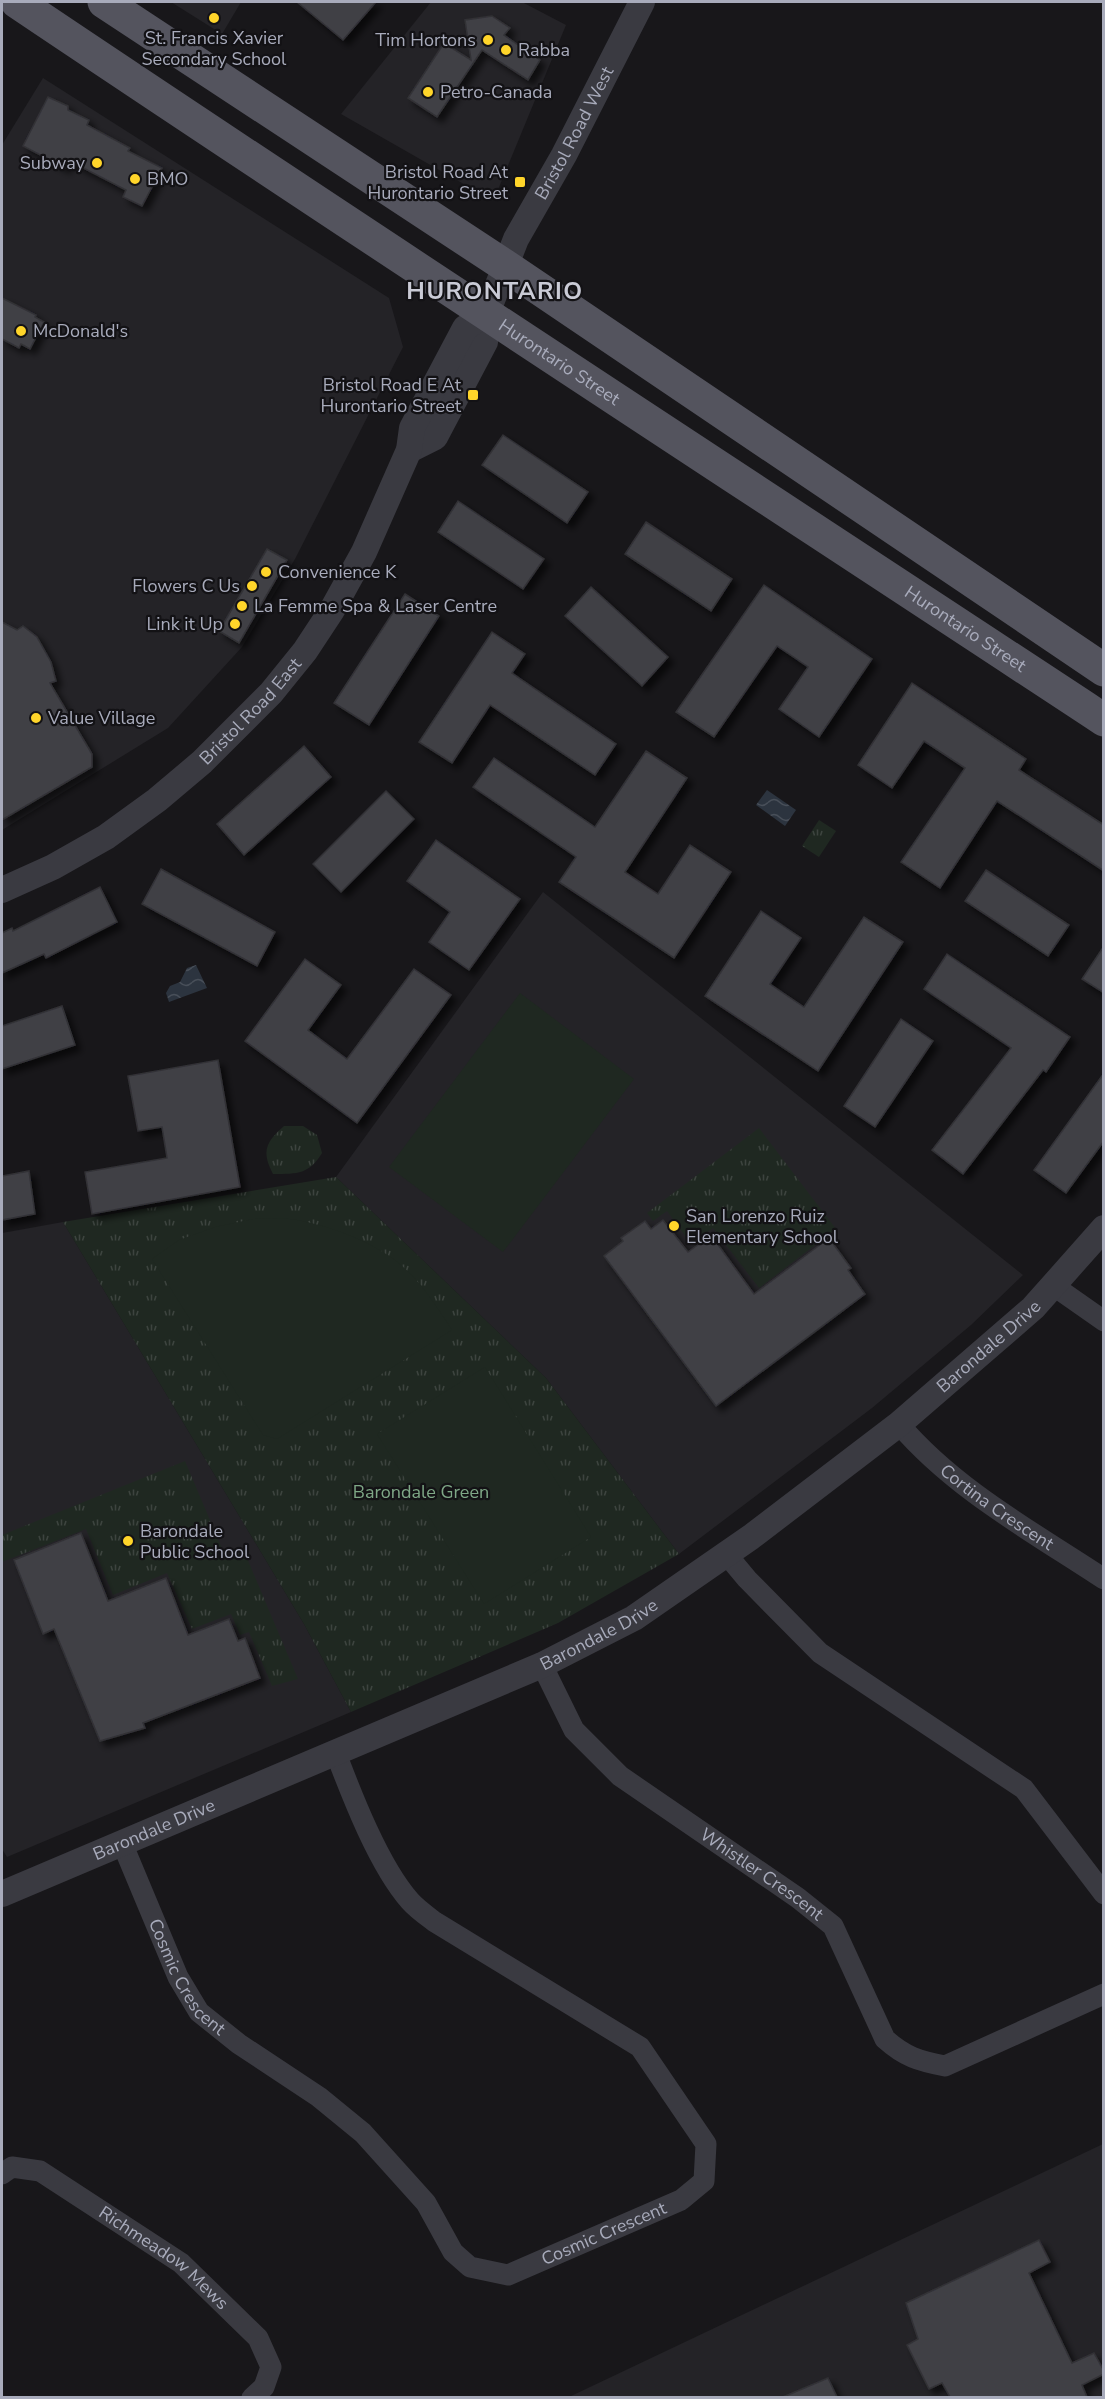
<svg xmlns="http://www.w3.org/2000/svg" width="1105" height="2399" viewBox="0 0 1105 2399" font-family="'Nunito Sans',sans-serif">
<defs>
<pattern id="park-tufts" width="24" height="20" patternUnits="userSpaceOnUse" patternTransform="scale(1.5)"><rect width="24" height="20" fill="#1f2821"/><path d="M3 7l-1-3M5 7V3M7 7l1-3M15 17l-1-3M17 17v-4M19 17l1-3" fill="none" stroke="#3d443f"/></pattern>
<pattern id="water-waves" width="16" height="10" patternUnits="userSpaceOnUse" patternTransform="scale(1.5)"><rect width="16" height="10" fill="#2c343f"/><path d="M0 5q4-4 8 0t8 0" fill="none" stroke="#484f59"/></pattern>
<filter id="shadow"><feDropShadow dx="5.5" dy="5.5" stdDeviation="3" flood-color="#0009"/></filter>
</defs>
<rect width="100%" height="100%" fill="#18171a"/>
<g fill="#242327">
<polygon points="171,2 241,2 222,34"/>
<polygon points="431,2 522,2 566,25 497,192 476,191 341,114"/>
<polygon points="43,78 389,298 403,347 295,559 242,647 168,728 2,830 2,145"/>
<polygon points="543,892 1023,1275 971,1325 872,1408 679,1554 546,1378 336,1177"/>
<polygon points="63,1222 304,1624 351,1712 7,1857 2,1849 2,1233"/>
<polygon points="1103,2144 1103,2397 569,2397"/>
</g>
<g fill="url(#park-tufts)">
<polygon points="819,820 836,831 819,857 802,846"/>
<path d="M284,1126H303L317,1135L322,1153C309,1174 298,1174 273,1174C261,1151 266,1142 284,1126Z"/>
<polygon points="759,1128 836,1229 759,1288 713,1228 691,1244 667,1211 653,1221 647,1213"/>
<polygon points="336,1177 546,1378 679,1554 558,1623 351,1712 304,1624 63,1222"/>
<polygon points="185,1461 226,1558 244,1551 298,1679 272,1686 249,1632 240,1635 231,1614 192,1629 167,1573 113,1595 86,1529 2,1562 2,1535"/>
</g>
<g fill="#1f2821">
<polygon points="520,993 634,1079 503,1252 389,1167"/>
<path d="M253,1219C265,1219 278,1218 290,1219C326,1224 373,1241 401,1265C422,1283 437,1307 452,1330L277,1439L263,1435L152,1259L179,1240L215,1227Z"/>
<polygon points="485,1367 591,1537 484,1604 377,1434"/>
</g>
<g fill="url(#water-waves)">
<polygon points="767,790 796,810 785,826 756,805"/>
<polygon points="196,965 207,988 169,1002 166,993 170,986 180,982 187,968"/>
</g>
<g fill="#3f3f45" stroke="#323136" stroke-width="1.5" filter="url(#shadow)">
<polygon points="297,2 376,2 343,40"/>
<polygon points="492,16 510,28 504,35 540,60 528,80 482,50 437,117 408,98 444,43 471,60 465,20"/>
<polygon points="48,97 68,106 68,110 89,120 87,125 130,148 128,151 162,168 142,206 123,197 126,190 68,160 65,168 23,146"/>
<polygon points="2,298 36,315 35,317 44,322 30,349 21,344 19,348 2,339"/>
<polygon points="503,435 588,492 567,523 482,465"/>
<polygon points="458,501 544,559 523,589 438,532"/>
<polygon points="646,522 732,579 711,611 625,554"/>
<polygon points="267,549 287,560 239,643 219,631"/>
<polygon points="764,585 872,659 819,737 779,709 808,667 777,646 714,737 676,712"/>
<polygon points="591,587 668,657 642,686 565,616"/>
<polygon points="405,594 439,616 369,725 334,703"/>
<polygon points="2,622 17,630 23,626 37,637 51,662 56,681 50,683 92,754 92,767 2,820"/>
<polygon points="492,632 525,654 512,673 616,744 595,775 490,705 452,763 419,742"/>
<polygon points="912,683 1026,759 1019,770 1104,825 1104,871 997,801 940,888 901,862 965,768 924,741 892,788 858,765"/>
<polygon points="304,746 331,777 244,855 217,824"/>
<polygon points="646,751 687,778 625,872 658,894 690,845 731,872 674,958 559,882 576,857 473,787 494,758 595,827"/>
<polygon points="386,791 414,819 341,892 313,864"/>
<polygon points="436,840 520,899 469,970 429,942 450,912 407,881"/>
<polygon points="161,869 275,932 257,966 142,904"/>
<polygon points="986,870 1069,925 1048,956 965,901"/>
<polygon points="100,887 117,922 46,958 44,954 2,973 2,933 12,928 13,931"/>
<polygon points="761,911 801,938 770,984 804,1007 864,917 903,942 818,1071 705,996"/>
<polygon points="1104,946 1104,993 1082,979"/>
<polygon points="947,954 1070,1037 1046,1072 1043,1070 963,1174 932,1150 1011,1048 924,989"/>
<polygon points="305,959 341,985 308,1030 347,1059 414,969 451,995 357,1123 245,1041"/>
<polygon points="62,1006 75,1045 2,1069 2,1026"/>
<polygon points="901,1019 933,1041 875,1127 844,1106"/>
<polygon points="218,1060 240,1187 92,1214 85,1172 167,1158 162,1127 138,1131 128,1076"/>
<polygon points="1104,1073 1104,1141 1066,1193 1034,1170"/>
<polygon points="29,1171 35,1214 2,1220 2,1176"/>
<polygon points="663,1220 688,1252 711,1235 754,1294 829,1238 851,1268 848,1270 865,1294 716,1406 604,1256 623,1241 621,1238 645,1221 651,1229"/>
<polygon points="81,1533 108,1601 166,1578 188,1635 229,1619 238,1641 245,1638 260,1678 143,1723 145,1728 100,1741 54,1629 43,1634 14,1560"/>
<polygon points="1039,2240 1050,2262 1029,2273 1072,2363 1094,2353 1104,2371 1104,2374 1082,2385 1087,2397 950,2397 942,2383 929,2389 907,2345 918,2339 906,2303"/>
<polygon points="828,2378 837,2397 783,2397"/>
</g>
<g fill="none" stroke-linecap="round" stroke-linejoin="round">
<g stroke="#3a3a41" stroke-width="21">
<polyline points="1054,1286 1104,1321"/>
<path id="s1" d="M899,1424C954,1489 1033,1532 1104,1579"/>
<polyline points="727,1555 747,1579 820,1653 1024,1789 1104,1894"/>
<path id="s2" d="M542,1665L574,1730L620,1776L798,1898L833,1926L885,2039C905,2057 919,2061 945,2066L1104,1994"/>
<path id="s3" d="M122,1843L178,1977L199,2012L239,2044L319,2097L363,2133L426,2203L453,2252L470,2267L508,2275L681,2200L704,2181L706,2144L640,2047L435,1922C427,1916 417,1909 410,1901C379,1866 352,1796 335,1751"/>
<path id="s4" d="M2,2174L12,2167L40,2171L181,2263L258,2338L271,2367L264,2387L252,2398"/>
</g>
<g stroke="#3a3a41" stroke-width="26">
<path id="s5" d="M409,450L435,437L485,342L487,313L516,239L564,155L642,2"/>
<path id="s6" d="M2,890L53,867L106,837L157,800L202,762L271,693L305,651L332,610L364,552L409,450L412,428L465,328L487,313"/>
<path id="s7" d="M2,1894L542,1665L634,1618L751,1537L899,1424L1033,1308L1104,1228"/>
</g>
<g stroke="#54545e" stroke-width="33">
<path id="s8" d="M17,2C377,244 741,481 1104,720"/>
<polyline points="104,2 504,265 1104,670"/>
</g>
</g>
<g fill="#ffd52a" stroke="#131215" stroke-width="2">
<circle cx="214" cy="18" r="6"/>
<circle cx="488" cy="40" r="6"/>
<circle cx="506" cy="50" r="6"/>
<circle cx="428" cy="92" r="6"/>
<circle cx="97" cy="163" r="6"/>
<circle cx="135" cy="179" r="6"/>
<rect x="514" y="176" width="12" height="12" rx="3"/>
<circle cx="21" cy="331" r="6"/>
<rect x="467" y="389" width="12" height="12" rx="3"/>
<circle cx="266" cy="572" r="6"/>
<circle cx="252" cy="586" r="6"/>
<circle cx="242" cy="606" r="6"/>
<circle cx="235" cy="624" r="6"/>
<circle cx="36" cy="718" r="6"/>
<circle cx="674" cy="1226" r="6"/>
<circle cx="128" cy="1541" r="6"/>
</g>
<g text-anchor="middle" stroke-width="4.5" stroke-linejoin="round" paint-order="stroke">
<g font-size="18" fill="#a8abbb" stroke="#131215" text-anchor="start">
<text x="214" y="44" text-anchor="middle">St. Francis Xavier<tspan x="214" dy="21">Secondary School</tspan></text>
<text x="476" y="46" text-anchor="end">Tim Hortons</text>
<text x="518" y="56">Rabba</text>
<text x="440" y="98">Petro-Canada</text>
<text x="85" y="169" text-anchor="end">Subway</text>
<text x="508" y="178" text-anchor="end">Bristol Road At<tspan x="508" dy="21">Hurontario Street</tspan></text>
<text x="147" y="185">BMO</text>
<text x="33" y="337">McDonald's</text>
<text x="461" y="391" text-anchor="end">Bristol Road E At<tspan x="461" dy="21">Hurontario Street</tspan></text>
<text x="278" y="578">Convenience K</text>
<text x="240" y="592" text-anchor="end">Flowers C Us</text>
<text x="254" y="612">La Femme Spa &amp; Laser Centre</text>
<text x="223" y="630" text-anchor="end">Link it Up</text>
<text x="48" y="724">Value Village</text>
<text x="686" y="1222">San Lorenzo Ruiz<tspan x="686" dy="21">Elementary School</tspan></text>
<text x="140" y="1537">Barondale<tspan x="140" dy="21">Public School</tspan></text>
</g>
<g font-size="18" fill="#a8abbb" stroke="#131215">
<text dy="6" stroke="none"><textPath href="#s5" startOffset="366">Bristol Road West</textPath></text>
<text dy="6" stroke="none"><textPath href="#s8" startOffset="651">Hurontario Street</textPath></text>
<text dy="6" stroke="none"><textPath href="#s8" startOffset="1137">Hurontario Street</textPath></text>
<text dy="6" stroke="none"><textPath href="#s6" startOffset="309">Bristol Road East</textPath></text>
<text dy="6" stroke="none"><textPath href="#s7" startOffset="1137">Barondale Drive</textPath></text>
<text dy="6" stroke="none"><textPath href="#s1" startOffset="129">Cortina Crescent</textPath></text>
<text dy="6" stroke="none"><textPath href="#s7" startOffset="651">Barondale Drive</textPath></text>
<text dy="6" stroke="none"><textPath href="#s7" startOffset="165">Barondale Drive</textPath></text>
<text dy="6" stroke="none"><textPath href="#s2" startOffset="310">Whistler Crescent</textPath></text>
<text dy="6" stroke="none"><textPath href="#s3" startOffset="150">Cosmic Crescent</textPath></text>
<text dy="6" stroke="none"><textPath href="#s3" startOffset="706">Cosmic Crescent</textPath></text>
<text dy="6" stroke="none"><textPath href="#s4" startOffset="192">Richmeadow Mews</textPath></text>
</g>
<g font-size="18" fill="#7ea786" stroke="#131215">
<text x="421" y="1498">Barondale Green</text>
</g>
<g font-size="24" font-weight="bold" letter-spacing="1.5" fill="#cacbd6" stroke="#131215">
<text x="495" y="299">HURONTARIO</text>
</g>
</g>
<rect width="1105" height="2399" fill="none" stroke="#a8abbb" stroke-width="6"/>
</svg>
